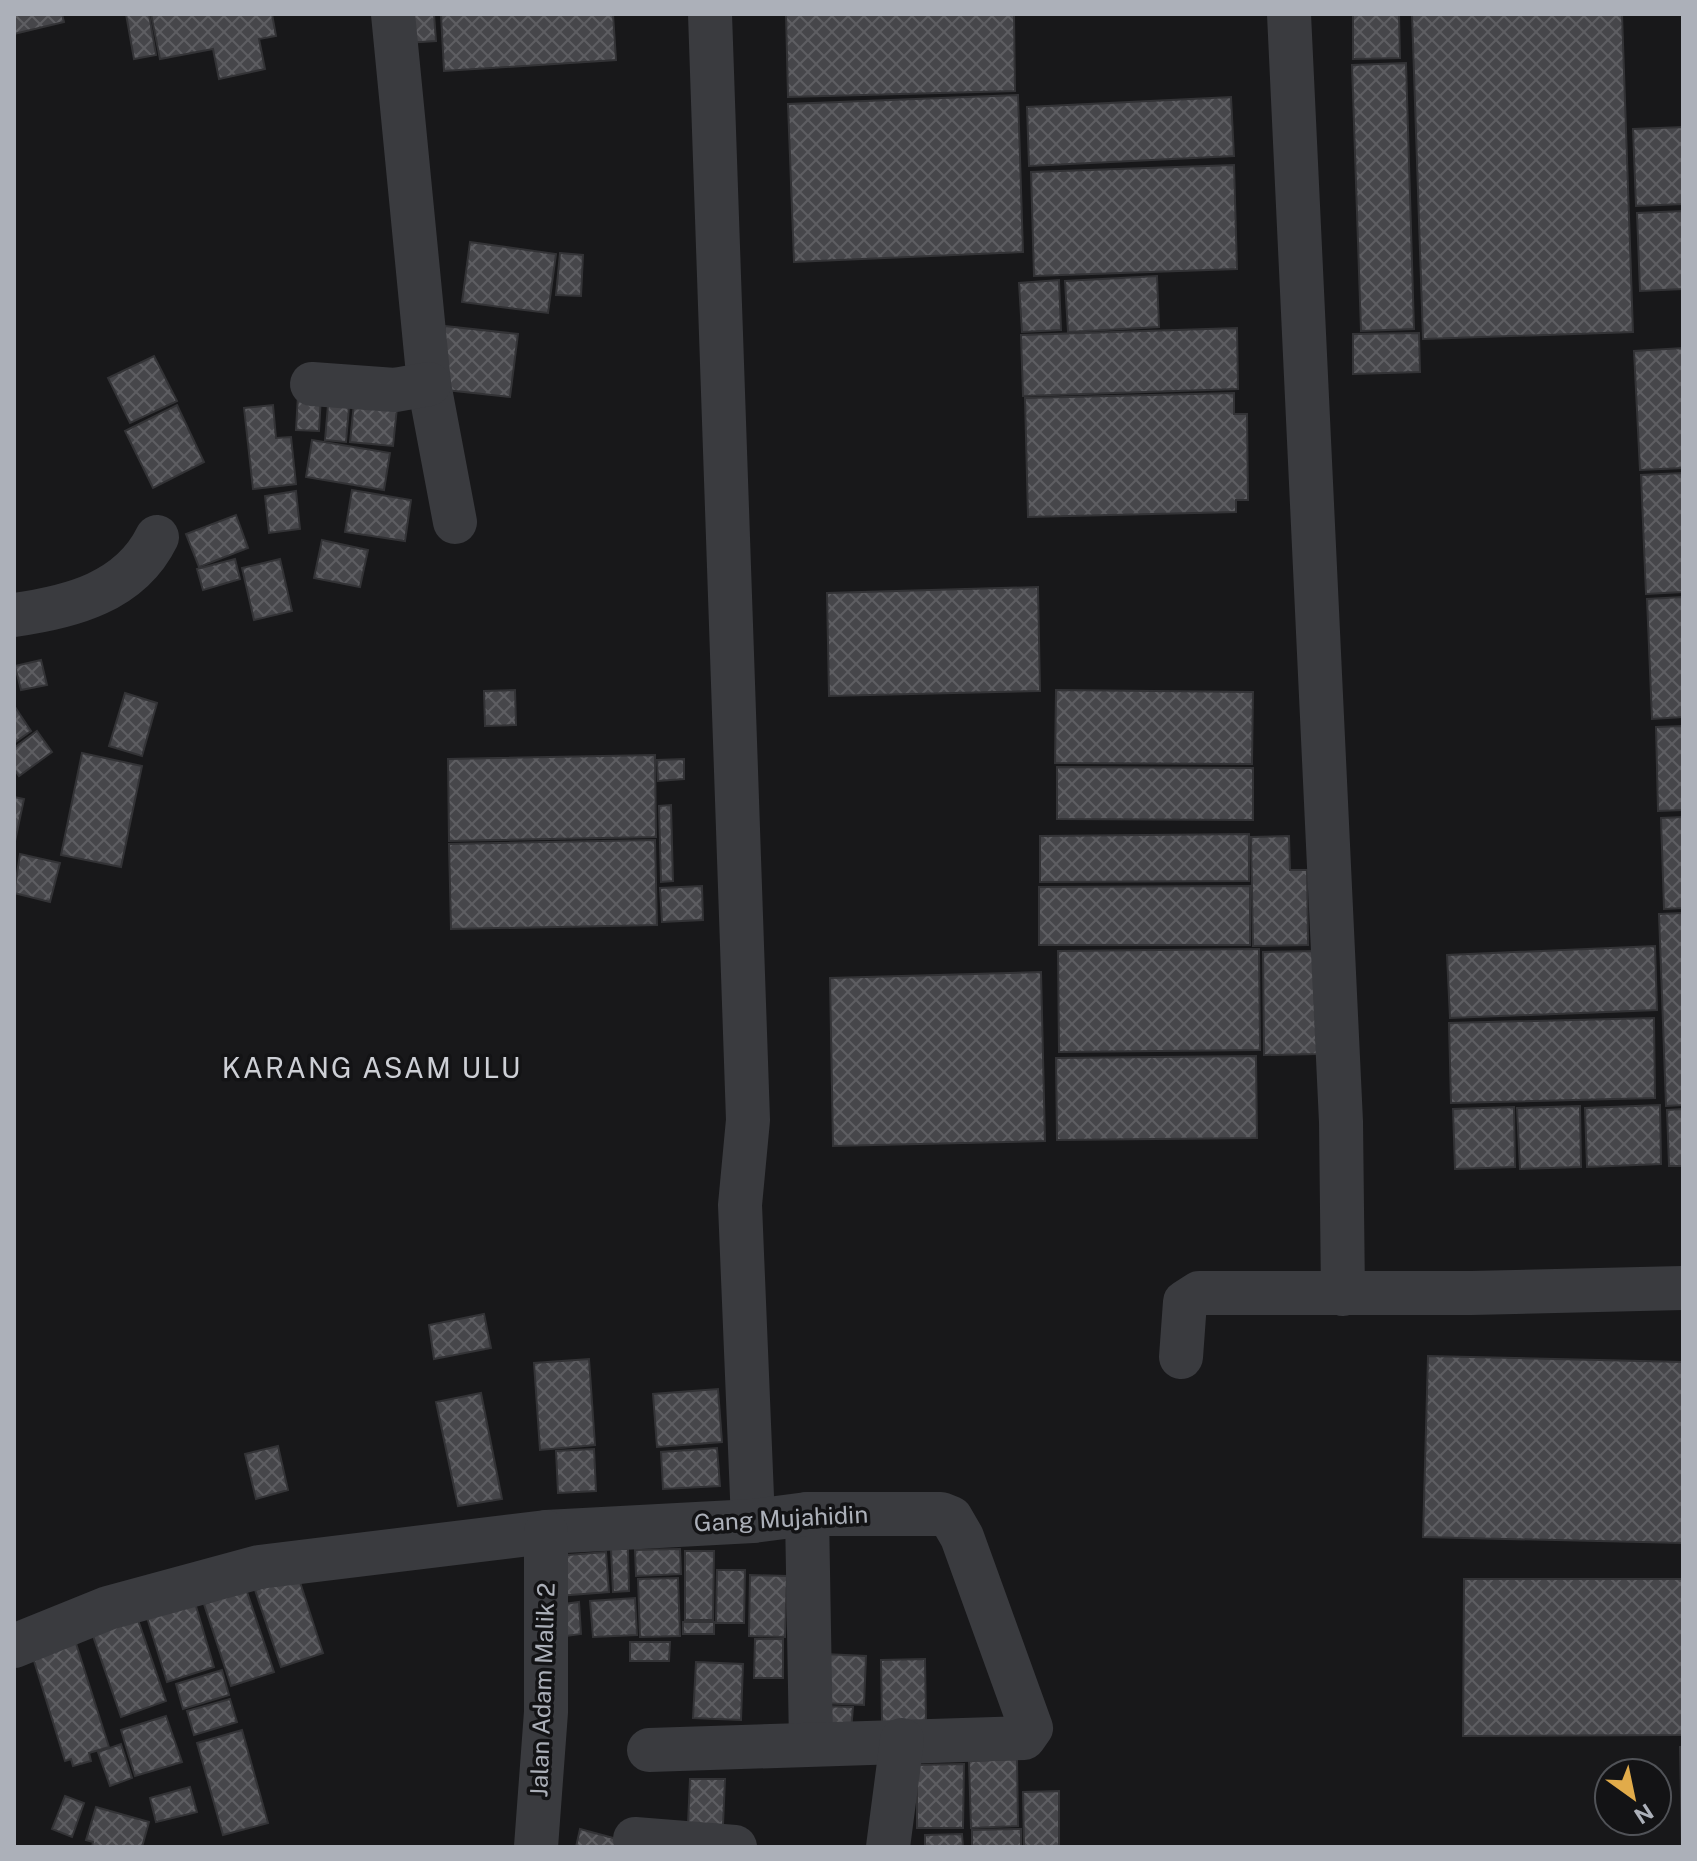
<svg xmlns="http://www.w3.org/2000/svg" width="1697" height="1861" viewBox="0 0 1697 1861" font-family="'Public Sans',sans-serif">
<defs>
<pattern id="building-cross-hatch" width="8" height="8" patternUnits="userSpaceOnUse" patternTransform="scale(2)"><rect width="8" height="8" fill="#46464a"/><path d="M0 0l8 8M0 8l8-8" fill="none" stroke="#5e5e62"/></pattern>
</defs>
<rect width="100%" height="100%" fill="#18181a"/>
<g fill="url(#building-cross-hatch)" stroke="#333336" stroke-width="2">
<polygon points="14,14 62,14 64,22 14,34"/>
<polygon points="126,14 149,14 156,55 134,59"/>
<polygon points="151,14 272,14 276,36 259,39 265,69 219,79 213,49 160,59"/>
<polygon points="404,14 434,14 436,41 405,43"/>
<polygon points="441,14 613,14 616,60 444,71"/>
<polygon points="786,14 1014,14 1015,91 788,97"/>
<polygon points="1353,14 1399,14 1400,58 1353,59"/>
<polygon points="1412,14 1622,14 1633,332 1423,339"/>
<polygon points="1406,63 1414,329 1361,331 1352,65"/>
<polygon points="1018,95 1023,252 794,262 788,104"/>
<polygon points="1231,97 1234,156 1029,166 1027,107"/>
<polygon points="1683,127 1683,204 1636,206 1633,129"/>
<polygon points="1234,165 1237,269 1034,276 1031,172"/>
<polygon points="1683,211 1683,289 1640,291 1637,213"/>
<polygon points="470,242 556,254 548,313 462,302"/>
<polygon points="560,253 583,255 581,296 556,295"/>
<polygon points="1157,276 1159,327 1068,332 1065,281"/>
<polygon points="1059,280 1061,330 1022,332 1019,283"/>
<polygon points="445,326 518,334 510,397 437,389"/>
<polygon points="1237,328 1238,389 1023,396 1021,335"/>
<polygon points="1419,333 1420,372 1353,374 1353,334"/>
<polygon points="1683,348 1683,468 1640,470 1634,351"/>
<polygon points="154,356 177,401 130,423 108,378"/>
<polygon points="329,393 350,395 346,442 325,440"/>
<polygon points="355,393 398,398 393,446 350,442"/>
<polygon points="1234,393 1234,414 1247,414 1248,500 1236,500 1236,512 1028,517 1025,398"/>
<polygon points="298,395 321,396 319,431 296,430"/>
<polygon points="177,405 204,462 153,488 125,431"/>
<polygon points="273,405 276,438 291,437 296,484 253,489 244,408"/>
<polygon points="312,440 390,453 384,490 306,477"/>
<polygon points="1683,473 1683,592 1646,594 1641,475"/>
<polygon points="352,490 411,500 405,541 345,532"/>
<polygon points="296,491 300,529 269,533 265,496"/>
<polygon points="236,515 248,548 199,567 186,534"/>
<polygon points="322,540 368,550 360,587 314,578"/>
<polygon points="235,559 240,579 203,590 197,569"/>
<polygon points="280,559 292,611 254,620 242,568"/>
<polygon points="1038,587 1040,691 829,696 827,593"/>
<polygon points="1683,597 1683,717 1652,719 1647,599"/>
<polygon points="41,660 47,685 21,690 15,666"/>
<polygon points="515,690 516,725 485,726 484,691"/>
<polygon points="1056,690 1253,692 1252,764 1055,763"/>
<polygon points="125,693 157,703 142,756 109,746"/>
<polygon points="15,707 31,731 14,743 14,708"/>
<polygon points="1683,726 1683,810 1658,811 1656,727"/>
<polygon points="37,731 52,752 19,776 14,769 14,748"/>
<polygon points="82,753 142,766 121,867 61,855"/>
<polygon points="655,755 656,837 449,841 448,759"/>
<polygon points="684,759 684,779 658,781 657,760"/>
<polygon points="1057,767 1253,768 1253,820 1057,819"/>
<polygon points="14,797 24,799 14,846"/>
<polygon points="671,805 673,881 661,882 659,806"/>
<polygon points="1683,817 1683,908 1664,909 1661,818"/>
<polygon points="1249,834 1249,881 1040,882 1040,836"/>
<polygon points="1289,836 1290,870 1307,870 1308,945 1253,946 1251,837"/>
<polygon points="655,840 657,925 451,929 449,844"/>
<polygon points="20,854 60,863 50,902 14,893"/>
<polygon points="702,886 703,920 662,922 660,888"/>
<polygon points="1250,886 1250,945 1039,945 1039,887"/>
<polygon points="1683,913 1683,1105 1666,1106 1659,914"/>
<polygon points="1655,946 1657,1010 1450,1018 1447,955"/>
<polygon points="1259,949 1260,1050 1059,1052 1058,951"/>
<polygon points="1317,951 1318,1054 1264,1055 1263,952"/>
<polygon points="1041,972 1045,1141 833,1146 830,978"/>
<polygon points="1654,1018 1655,1098 1451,1103 1449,1023"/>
<polygon points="1256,1056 1257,1138 1057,1140 1056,1058"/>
<polygon points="1660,1105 1661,1164 1587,1167 1585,1108"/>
<polygon points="1580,1106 1581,1167 1520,1169 1517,1108"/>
<polygon points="1514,1107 1515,1167 1455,1169 1453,1109"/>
<polygon points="1683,1109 1683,1166 1669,1166 1667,1110"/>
<polygon points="484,1314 491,1348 434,1359 429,1325"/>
<polygon points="1428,1356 1683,1362 1683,1543 1423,1537"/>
<polygon points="589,1359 595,1445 540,1450 534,1363"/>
<polygon points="718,1389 722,1442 657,1447 653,1394"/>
<polygon points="481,1393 502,1499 458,1506 436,1402"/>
<polygon points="278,1446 288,1490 256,1499 245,1454"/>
<polygon points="717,1448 720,1486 663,1489 661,1452"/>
<polygon points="594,1449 596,1491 558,1493 556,1451"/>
<polygon points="611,1549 628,1549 629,1591 613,1592"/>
<polygon points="680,1549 681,1574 636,1576 635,1550"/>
<polygon points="685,1551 714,1551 713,1620 685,1620"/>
<polygon points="606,1552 609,1592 558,1596 555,1556"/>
<polygon points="717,1570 745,1570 744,1623 716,1623"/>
<polygon points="750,1575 787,1576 785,1637 749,1636"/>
<polygon points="298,1576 323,1653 281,1667 255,1590"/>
<polygon points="678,1578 680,1636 640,1637 638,1579"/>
<polygon points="1464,1579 1683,1579 1683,1735 1463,1736"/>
<polygon points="246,1589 274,1672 231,1686 204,1604"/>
<polygon points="193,1596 214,1667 167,1682 145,1611"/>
<polygon points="635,1598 637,1635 593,1637 590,1601"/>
<polygon points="579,1602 581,1634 558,1637 556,1605"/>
<polygon points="136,1614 166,1701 121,1717 91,1630"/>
<rect x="683" y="1622" width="31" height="12"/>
<polygon points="73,1634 109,1747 89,1753 91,1761 73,1766 71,1759 65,1761 30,1648"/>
<polygon points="755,1639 783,1639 783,1678 754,1678"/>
<polygon points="630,1642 670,1642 669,1661 630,1661"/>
<polygon points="824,1654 866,1656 864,1705 822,1703"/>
<polygon points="925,1659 926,1722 882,1723 881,1660"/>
<polygon points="696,1662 743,1664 741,1720 693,1718"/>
<polygon points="222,1670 229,1695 183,1709 176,1684"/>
<polygon points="230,1699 237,1722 194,1735 187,1711"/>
<polygon points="818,1706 853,1707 851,1731 817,1730"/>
<polygon points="166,1716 182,1762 135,1776 121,1730"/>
<polygon points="242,1730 268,1823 223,1835 197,1743"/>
<polygon points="121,1744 132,1778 110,1786 98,1752"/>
<polygon points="1680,1747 1683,1747 1683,1847 1682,1847"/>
<polygon points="1017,1759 1018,1826 971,1828 969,1761"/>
<polygon points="964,1764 963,1828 917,1828 917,1765"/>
<polygon points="690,1779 725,1779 723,1825 688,1824"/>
<polygon points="190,1787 197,1812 156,1822 150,1798"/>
<polygon points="1059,1791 1059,1847 1024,1847 1023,1792"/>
<polygon points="65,1796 84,1803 72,1837 52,1829"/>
<polygon points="96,1807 149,1822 142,1847 92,1847 93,1842 86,1840"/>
<polygon points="580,1829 617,1839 615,1847 576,1847"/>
<polygon points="1021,1829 1021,1847 972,1847 972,1830"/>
<polygon points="962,1834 963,1847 925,1847 925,1835"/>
</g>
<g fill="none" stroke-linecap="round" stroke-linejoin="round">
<g stroke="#3a3b3f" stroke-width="44">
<polyline points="393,14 429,384 455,522"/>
<polyline points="710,14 748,1120 740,1205 753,1521"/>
<polyline points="1289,14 1341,1122 1343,1294"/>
<polyline points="312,384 395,390 429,384"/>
<path d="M14,615C71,607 130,592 157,537"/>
<polyline points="1181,1357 1185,1302 1199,1293 1471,1293 1683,1288"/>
<polyline points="807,1514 811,1744"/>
<polyline points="14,1646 108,1608 259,1567 546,1532 753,1521 807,1514 941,1514 951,1518 962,1537 1031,1728 1024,1738 649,1750"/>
<polyline points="635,1839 735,1847"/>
<polyline points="536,1847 546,1712 546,1532"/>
<polyline points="888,1847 902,1740"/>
</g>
</g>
<g text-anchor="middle" stroke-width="7" stroke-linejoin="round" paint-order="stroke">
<g font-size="24" fill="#acb0b9" stroke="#131315">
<text transform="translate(781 1519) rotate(-3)" y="8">Gang Mujahidin</text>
<text transform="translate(543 1690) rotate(-88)" y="8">Jalan Adam Malik 2</text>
</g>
<g font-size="28" letter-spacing="2" fill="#cdcfd5" stroke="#131315">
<text x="372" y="1078">KARANG ASAM ULU</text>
</g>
</g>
<rect width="1697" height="1861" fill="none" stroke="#acb0b9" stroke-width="32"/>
<g transform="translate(1633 1797) rotate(147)"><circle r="38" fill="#131315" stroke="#505257" stroke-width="2"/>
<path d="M0-6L14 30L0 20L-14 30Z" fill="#e1ab4a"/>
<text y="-12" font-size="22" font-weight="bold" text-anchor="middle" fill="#acb0b9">N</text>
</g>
</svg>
